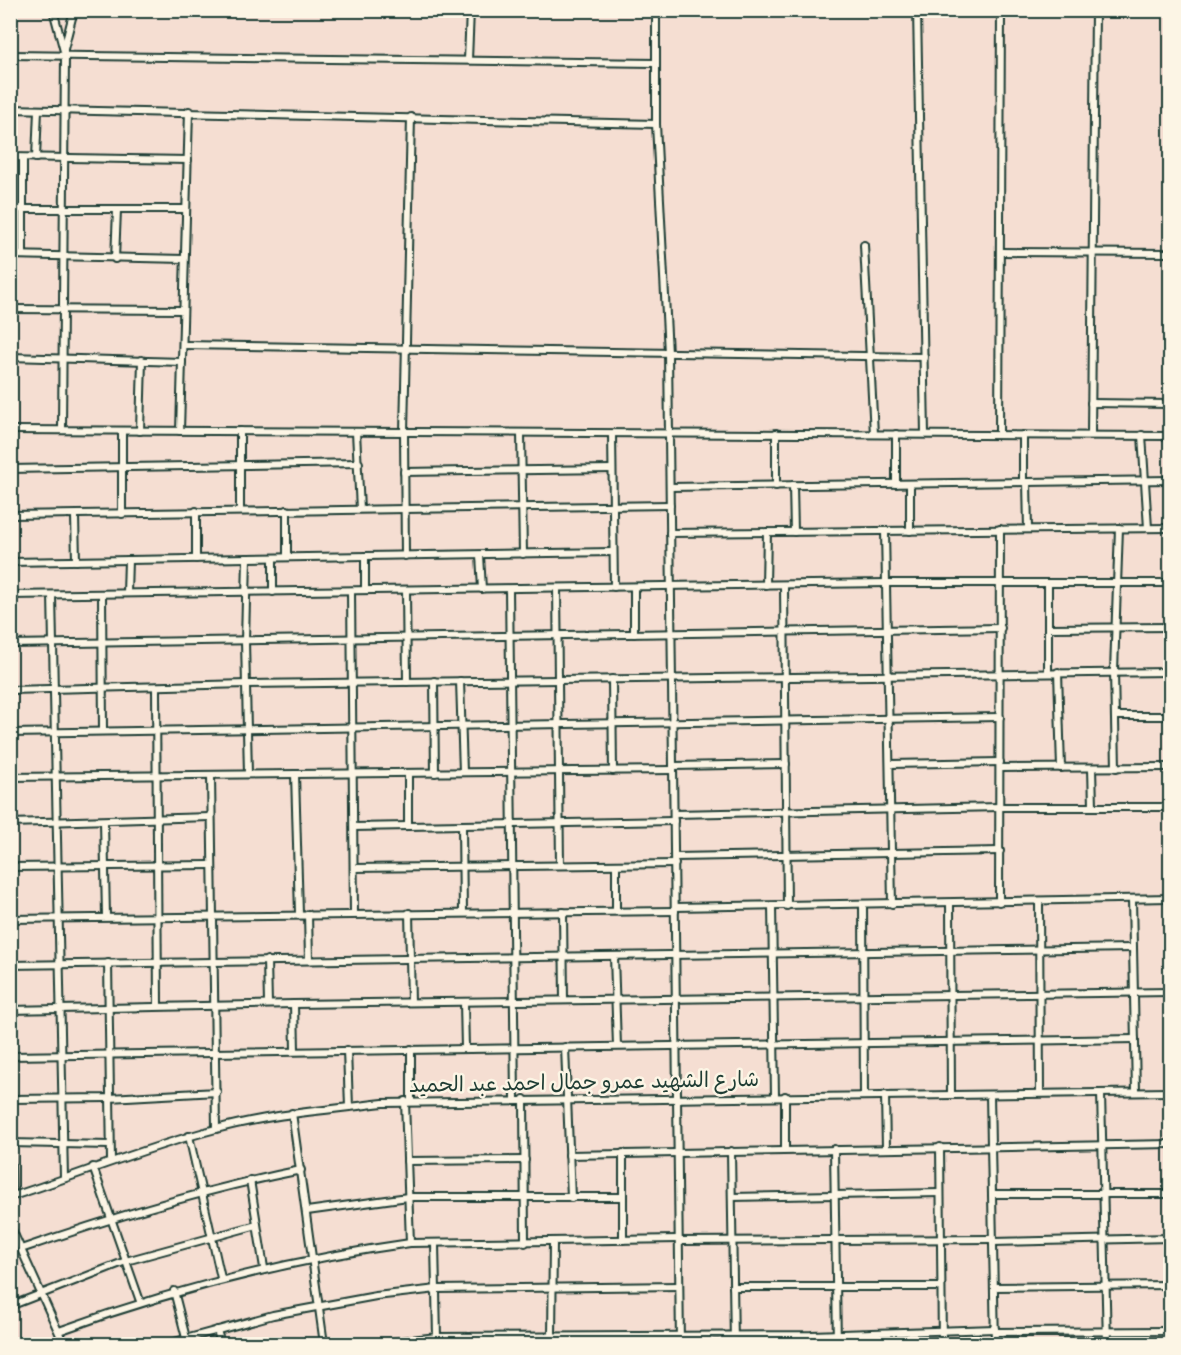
<svg xmlns="http://www.w3.org/2000/svg" width="1181" height="1355" viewBox="0 0 1181 1355" font-family="Itim,'Playpen Sans Arabic',sans-serif">
<rect width="100%" height="100%" fill="#f5ded2"/>
<filter id="ink" filterUnits="userSpaceOnUse"><feTurbulence type="fractalNoise" baseFrequency=".0167" numOctaves="2"/><feDisplacementMap in="SourceGraphic" scale="12" xChannelSelector="R" yChannelSelector="G"/><feConvolveMatrix kernelMatrix="1 2 1 2 8 2 1 2 1" color-interpolation-filters="sRGB"/></filter>
<g filter="url(#ink)">
<g fill="none" stroke-linecap="round" stroke-linejoin="round">
<g stroke="#1f3d34" stroke-width="10">
<g id="minor">
<polyline points="53,10 65,55 62,430"/>
<polyline points="656,10 656,124 668,353 680,1344"/>
<polyline points="917,10 925,434"/>
<polyline points="64,49 74,10"/>
<polyline points="10,55 655,63"/>
<polyline points="468,60 470,10"/>
<polyline points="10,109 656,124"/>
<polyline points="10,157 188,160"/>
<polyline points="23,158 23,255"/>
<polyline points="36,158 38,110"/>
<polyline points="10,209 186,209"/>
<polyline points="864,245 874,434"/>
<polyline points="1001,252 1170,253"/>
<polyline points="10,255 184,259"/>
<polyline points="115,259 117,210"/>
<polyline points="10,309 183,310"/>
<polyline points="183,345 924,357"/>
<polyline points="10,357 182,362"/>
<polyline points="1091,403 1170,404"/>
<polyline points="10,430 1170,436"/>
<polyline points="140,431 142,360"/>
<polyline points="180,431 189,111"/>
<polyline points="356,432 360,509"/>
<polyline points="521,433 523,554"/>
<polyline points="612,434 614,587"/>
<polyline points="896,434 896,484"/>
<polyline points="999,435 1001,10"/>
<polyline points="1023,435 1023,482"/>
<polyline points="1091,435 1095,10"/>
<polyline points="1142,435 1148,528"/>
<polyline points="10,469 359,463"/>
<polyline points="404,472 612,469"/>
<polyline points="1027,482 1028,529"/>
<polyline points="910,484 910,531"/>
<polyline points="793,485 794,532"/>
<polyline points="776,486 776,433"/>
<polyline points="670,487 1170,480"/>
<polyline points="240,510 240,431"/>
<polyline points="287,510 287,557"/>
<polyline points="196,511 196,559"/>
<polyline points="122,514 122,431"/>
<polyline points="10,515 670,505"/>
<polyline points="75,516 76,561"/>
<polyline points="885,531 892,904"/>
<polyline points="670,533 1170,528"/>
<polyline points="480,555 482,589"/>
<polyline points="365,556 365,590"/>
<polyline points="405,556 404,432 411,117"/>
<polyline points="247,558 245,641 248,774"/>
<polyline points="273,558 273,592"/>
<polyline points="10,562 613,552"/>
<polyline points="766,585 767,532"/>
<polyline points="784,586 787,906"/>
<polyline points="634,587 634,634"/>
<polyline points="557,588 560,865"/>
<polyline points="509,589 515,1099"/>
<polyline points="406,590 407,682"/>
<polyline points="351,591 354,914"/>
<polyline points="127,593 128,560"/>
<polyline points="102,594 103,731"/>
<polyline points="10,595 887,583 1170,583"/>
<polyline points="52,595 64,1178"/>
<polyline points="1049,628 1170,627"/>
<polyline points="10,644 1001,628"/>
<polyline points="1048,672 1048,584"/>
<polyline points="1058,672 1061,768"/>
<polyline points="612,679 613,771"/>
<polyline points="434,681 435,773"/>
<polyline points="460,681 463,772"/>
<polyline points="156,688 158,1006"/>
<polyline points="10,690 247,684 1170,672"/>
<polyline points="1115,716 1170,716"/>
<polyline points="10,733 1000,717"/>
<polyline points="891,764 1000,762"/>
<polyline points="673,766 786,764"/>
<polyline points="1000,768 1170,767"/>
<polyline points="1092,768 1093,806"/>
<polyline points="1116,768 1114,671 1119,528"/>
<polyline points="408,773 408,826"/>
<polyline points="295,774 299,914"/>
<polyline points="211,776 216,1129"/>
<polyline points="10,777 673,770"/>
<polyline points="674,814 1000,807 1170,807"/>
<polyline points="104,821 106,916"/>
<polyline points="10,823 210,817"/>
<polyline points="462,825 463,913"/>
<polyline points="354,827 674,821"/>
<polyline points="675,857 1000,851"/>
<polyline points="616,865 616,911"/>
<polyline points="10,867 211,865"/>
<polyline points="354,868 675,864"/>
<polyline points="1132,899 1136,1092"/>
<polyline points="1039,901 1040,1093"/>
<polyline points="999,902 1000,529"/>
<polyline points="950,903 951,1095"/>
<polyline points="863,904 864,1096"/>
<polyline points="772,906 775,1096"/>
<polyline points="675,907 1170,898"/>
<polyline points="563,912 564,1000"/>
<polyline points="409,913 411,1002"/>
<polyline points="308,914 309,960"/>
<polyline points="10,919 675,911"/>
<polyline points="614,956 617,1046"/>
<polyline points="267,960 268,1004"/>
<polyline points="108,963 111,1161"/>
<polyline points="10,965 1133,948"/>
<polyline points="464,1002 465,1048"/>
<polyline points="294,1004 295,1050"/>
<polyline points="10,1010 294,1004 1170,992"/>
<polyline points="565,1047 571,1198"/>
<polyline points="347,1050 349,1107"/>
<polyline points="10,1056 1135,1039"/>
<polyline points="1101,1093 1107,1344"/>
<polyline points="885,1095 886,1148"/>
<polyline points="990,1095 995,1344"/>
<polyline points="785,1096 785,1150"/>
<polyline points="10,1099 109,1098 217,1092"/>
<polyline points="524,1099 525,1243"/>
<polyline points="405,1101 410,1243"/>
<polyline points="411,1101 411,1049"/>
<polyline points="10,1107 12,1196"/>
<polyline points="292,1113 324,1344"/>
<polyline points="189,1136 221,1278"/>
<polyline points="10,1143 110,1145"/>
<polyline points="940,1147 942,1344"/>
<polyline points="834,1149 837,1344"/>
<polyline points="731,1151 734,1344"/>
<polyline points="623,1153 623,1240"/>
<polyline points="569,1155 1170,1144"/>
<polyline points="407,1161 525,1160"/>
<polyline points="93,1167 140,1301"/>
<polyline points="250,1180 264,1268"/>
<polyline points="992,1194 1170,1194"/>
<path d="M10,1197C79,1175 146,1147 216,1129C271,1114 327,1110 383,1103L1170,1092"/>
<polyline points="732,1197 940,1193"/>
<polyline points="307,1211 408,1197 623,1197"/>
<polyline points="10,1225 64,1344"/>
<polyline points="679,1241 993,1239"/>
<polyline points="993,1242 1170,1238"/>
<polyline points="435,1244 437,1337"/>
<path d="M21,1249C113,1217 205,1189 301,1170"/>
<polyline points="733,1287 941,1287"/>
<polyline points="994,1287 1170,1285"/>
<polyline points="174,1291 186,1338"/>
<polyline points="10,1306 126,1261 257,1225"/>
<polyline points="217,1330 221,1344"/>
<path d="M59,1331C174,1289 289,1260 410,1243L678,1239"/>
<polyline points="995,1332 1170,1331"/>
<polyline points="552,1338 553,1242"/>
<polyline points="167,1344 273,1315 376,1296 437,1289 679,1286"/>
<polyline points="375,1344 437,1337 811,1335 995,1329"/>
</g>
</g>
<use href="#minor" stroke="#fcf5e5" stroke-width="6"/>
</g>
</g>
<g text-anchor="middle" stroke-width="5" stroke-linejoin="round" paint-order="stroke">
<g font-size="21" fill="#1f3d34" stroke="#fcf5e5">
<text transform="translate(584 1082) rotate(-1)" y="7">شارع الشهيد عمرو جمال احمد عبد الحميد</text>
</g>
</g>
<rect width="1181" height="1355" fill="none" stroke="#fcf5e5" stroke-width="36"/>
<rect x="18" y="18" width="1145" height="1319" fill="none" stroke="#1f3d34" stroke-width="2" filter="url(#ink)"/>
</svg>
